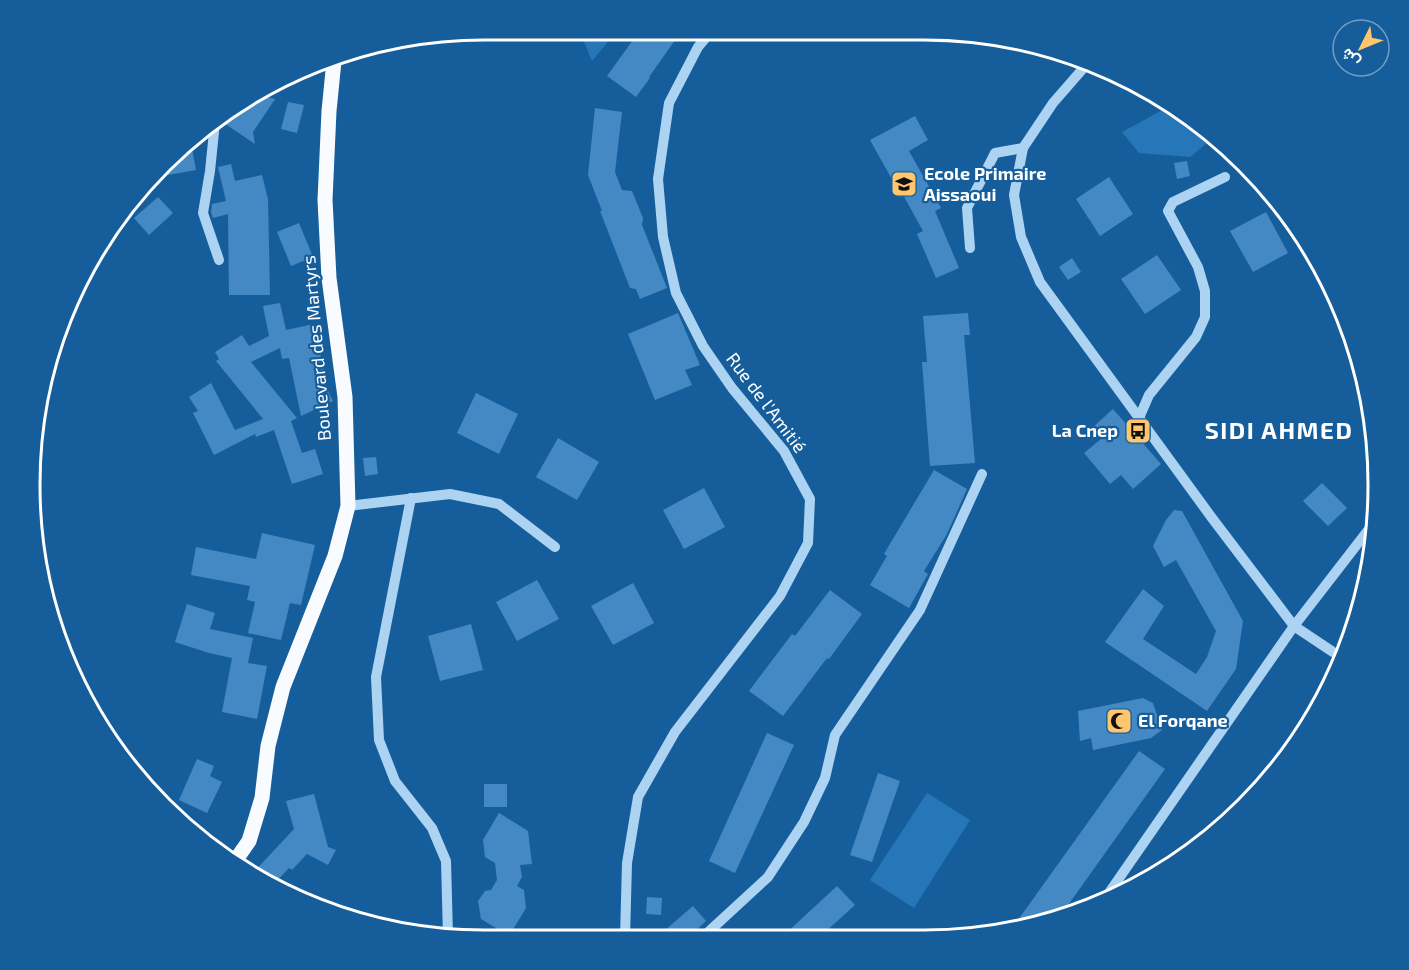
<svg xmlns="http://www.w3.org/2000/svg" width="1409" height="970" viewBox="0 0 1409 970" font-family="'Exo 2',Vazirmatn,sans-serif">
<rect width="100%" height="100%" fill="#165e9b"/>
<g fill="#2677b8">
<polygon points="580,32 616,32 592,61"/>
<polygon points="1168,107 1212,139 1190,157 1139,153 1122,132"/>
<polygon points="927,793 970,820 914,908 870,880"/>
</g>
<g fill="#4489c4">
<polygon points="638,33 680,33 649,77 650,78 636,97 607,76"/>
<polygon points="258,95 275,99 253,132 255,144 224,123 236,105"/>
<polygon points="288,102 304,105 297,133 281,129"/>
<polygon points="595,108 622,112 615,172 622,190 632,191 643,218 642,225 667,288 640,299 636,289 630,288 600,211 602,211 588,175"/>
<polygon points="915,116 928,140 909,151 941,208 935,211 959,268 936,278 917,234 923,231 896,182 894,183 870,140"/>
<polygon points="191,143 196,170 168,175 166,165"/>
<polygon points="1187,161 1190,176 1177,179 1174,163"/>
<polygon points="231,164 235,181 262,175 268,199 270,295 229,295 228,214 213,218 211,212 212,204 226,201 218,167"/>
<polygon points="1109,177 1133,214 1100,236 1076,199"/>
<polygon points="158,197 173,213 149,235 134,218"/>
<polygon points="1266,212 1288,253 1253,272 1230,231"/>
<polygon points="299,223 313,257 291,266 277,232"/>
<polygon points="1157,255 1181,290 1145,314 1121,279"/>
<polygon points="1072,258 1081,272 1068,280 1059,267"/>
<polygon points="280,303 286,330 314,324 324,371 319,372 333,401 301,416 289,358 282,359 280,348 251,362 297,418 291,421 302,453 315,449 323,474 292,484 274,430 256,437 255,434 214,455 193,413 198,411 189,397 211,383 235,430 263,419 216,361 219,359 215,352 242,335 249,346 269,336 263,306"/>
<polygon points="678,313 700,365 685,370 692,385 655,400 628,334"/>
<polygon points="968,313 970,335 964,335 975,463 930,466 922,362 927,362 923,316"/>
<polygon points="476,393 518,414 499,454 457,433"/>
<polygon points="1113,409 1161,464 1133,489 1121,475 1110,484 1084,453 1101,439 1092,428"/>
<polygon points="558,438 599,462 577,500 536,477"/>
<polygon points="376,457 378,474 365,476 363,458"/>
<polygon points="934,470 967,489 947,534 924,571 928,574 909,608 870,585 887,556 884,554"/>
<polygon points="1322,483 1347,508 1328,526 1303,501"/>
<polygon points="704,488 725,527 684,549 663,510"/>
<polygon points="1174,510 1182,511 1243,621 1236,669 1207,711 1105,642 1143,589 1164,606 1143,639 1196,674 1207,657 1216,631 1176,560 1164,567 1153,546 1166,520"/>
<polygon points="262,533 315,545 301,605 290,603 281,640 248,633 255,602 247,600 250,586 191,575 196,547 256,559"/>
<polygon points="537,580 559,619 517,641 496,602"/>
<polygon points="633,583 654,623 613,645 591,606"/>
<polygon points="830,590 862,614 829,659 827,658 783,716 749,691 792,634 795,636"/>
<polygon points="187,604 215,613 210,629 253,638 248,663 267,666 257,719 222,712 232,658 209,653 175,642"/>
<polygon points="471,624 483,670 440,681 428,636"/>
<polygon points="1143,698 1153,703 1162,730 1151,738 1093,750 1091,738 1080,741 1078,711"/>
<polygon points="767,733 794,745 735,873 709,861"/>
<polygon points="1139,751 1165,769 1061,915 1010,931"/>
<polygon points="197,759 214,766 210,776 222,782 207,813 179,800"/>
<polygon points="878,773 900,781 872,862 850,855"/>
<rect x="484" y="784" width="23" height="23"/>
<polygon points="314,794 328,847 336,850 328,865 307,854 292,870 289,868 273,885 252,874 294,829 286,801"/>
<polygon points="499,813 528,831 532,864 520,865 522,877 517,886 524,890 526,908 509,936 481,919 478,901 485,891 491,890 497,880 495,863 485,857 483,840"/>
<polygon points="837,886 855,905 823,934 784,935"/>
<polygon points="647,897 662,898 661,915 646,914"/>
<polygon points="693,906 706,921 689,937 657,937"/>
</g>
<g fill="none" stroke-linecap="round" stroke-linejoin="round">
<g stroke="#acd3f2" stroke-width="10">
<polyline points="1087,64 1053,103 1023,148 1014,195 1021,237 1040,282 1212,518 1294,626 1333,652 1345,657"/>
<polyline points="215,122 210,171 203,213 219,260"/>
<polyline points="970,248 967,208 995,153 1023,148"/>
<polyline points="1139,418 1149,395 1196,337 1205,317 1205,291 1198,267 1168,211 1173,202 1225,177"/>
<polyline points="411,498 376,677 379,740 395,781 432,828 446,861 448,936"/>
<polyline points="348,506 450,494 499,504 555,547"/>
<polyline points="1104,900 1294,626 1376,520"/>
<polyline points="704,936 768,877 804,822 825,778 835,735 920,610 982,474"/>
<polyline points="625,938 627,863 638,797 675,732 780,596 808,543 810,499 784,451 732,388 703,346 676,293 663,237 658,179 669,103 698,47 709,34"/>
</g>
<polyline stroke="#f8fbff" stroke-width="15" points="233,864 249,841 262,798 268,746 283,687 335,556 348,506 345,397 329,278 325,200 329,111 334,61"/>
</g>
<defs>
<g id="school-square" transform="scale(1.35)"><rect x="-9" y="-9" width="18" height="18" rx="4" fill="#ffc66e" stroke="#165e9b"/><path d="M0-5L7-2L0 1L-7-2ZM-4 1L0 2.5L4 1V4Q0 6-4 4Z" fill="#111"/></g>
<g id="bus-square" transform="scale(1.35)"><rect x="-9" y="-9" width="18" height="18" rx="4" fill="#ffc66e" stroke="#165e9b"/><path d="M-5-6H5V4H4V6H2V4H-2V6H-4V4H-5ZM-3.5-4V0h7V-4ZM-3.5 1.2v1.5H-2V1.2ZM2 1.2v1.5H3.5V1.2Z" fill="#111"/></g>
<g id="mosque-square" transform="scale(1.35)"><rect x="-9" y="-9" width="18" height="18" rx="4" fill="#ffc66e" stroke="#165e9b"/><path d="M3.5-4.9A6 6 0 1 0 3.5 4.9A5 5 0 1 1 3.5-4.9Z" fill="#111"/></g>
</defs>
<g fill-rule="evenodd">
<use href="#school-square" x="904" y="184"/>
<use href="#bus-square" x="1138" y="431"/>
<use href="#mosque-square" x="1119" y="721"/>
</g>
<g text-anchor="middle" stroke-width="4.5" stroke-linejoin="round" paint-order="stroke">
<g font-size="18" font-weight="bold" fill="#fff" stroke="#165e9b" text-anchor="start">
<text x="924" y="180">Ecole Primaire<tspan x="924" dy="21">Aissaoui</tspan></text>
<text x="1118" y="437" text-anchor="end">La Cnep</text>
<text x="1138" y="727">El Forqane</text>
</g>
<g font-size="18" fill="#fff" stroke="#165e9b">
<text transform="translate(317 348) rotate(-95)" y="6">Boulevard des Martyrs</text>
<text transform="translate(766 403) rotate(53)" y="6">Rue de l'Amitié</text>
</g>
<g font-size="24" font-weight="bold" letter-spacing="1.5" fill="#fff" stroke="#165e9b">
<text x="1279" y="439">SIDI AHMED</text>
</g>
</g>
<path d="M0 0H1409V970H0ZM484 40H924A444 444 0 0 1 1368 484V486A444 444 0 0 1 924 930H484A444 444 0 0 1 40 486V484A444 444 0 0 1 484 40Z" fill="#165e9b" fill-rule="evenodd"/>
<path fill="none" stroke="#fff" stroke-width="3" d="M484 40H924A444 444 0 0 1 1368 484V486A444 444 0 0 1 924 930H484A444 444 0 0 1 40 486V484A444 444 0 0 1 484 40Z"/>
<g transform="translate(1361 48) rotate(227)"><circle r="28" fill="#165e9b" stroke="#739ec3" stroke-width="1.5"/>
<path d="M0-4.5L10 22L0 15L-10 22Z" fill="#ffc66e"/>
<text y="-9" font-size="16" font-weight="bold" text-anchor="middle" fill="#ffffff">ش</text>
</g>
</svg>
